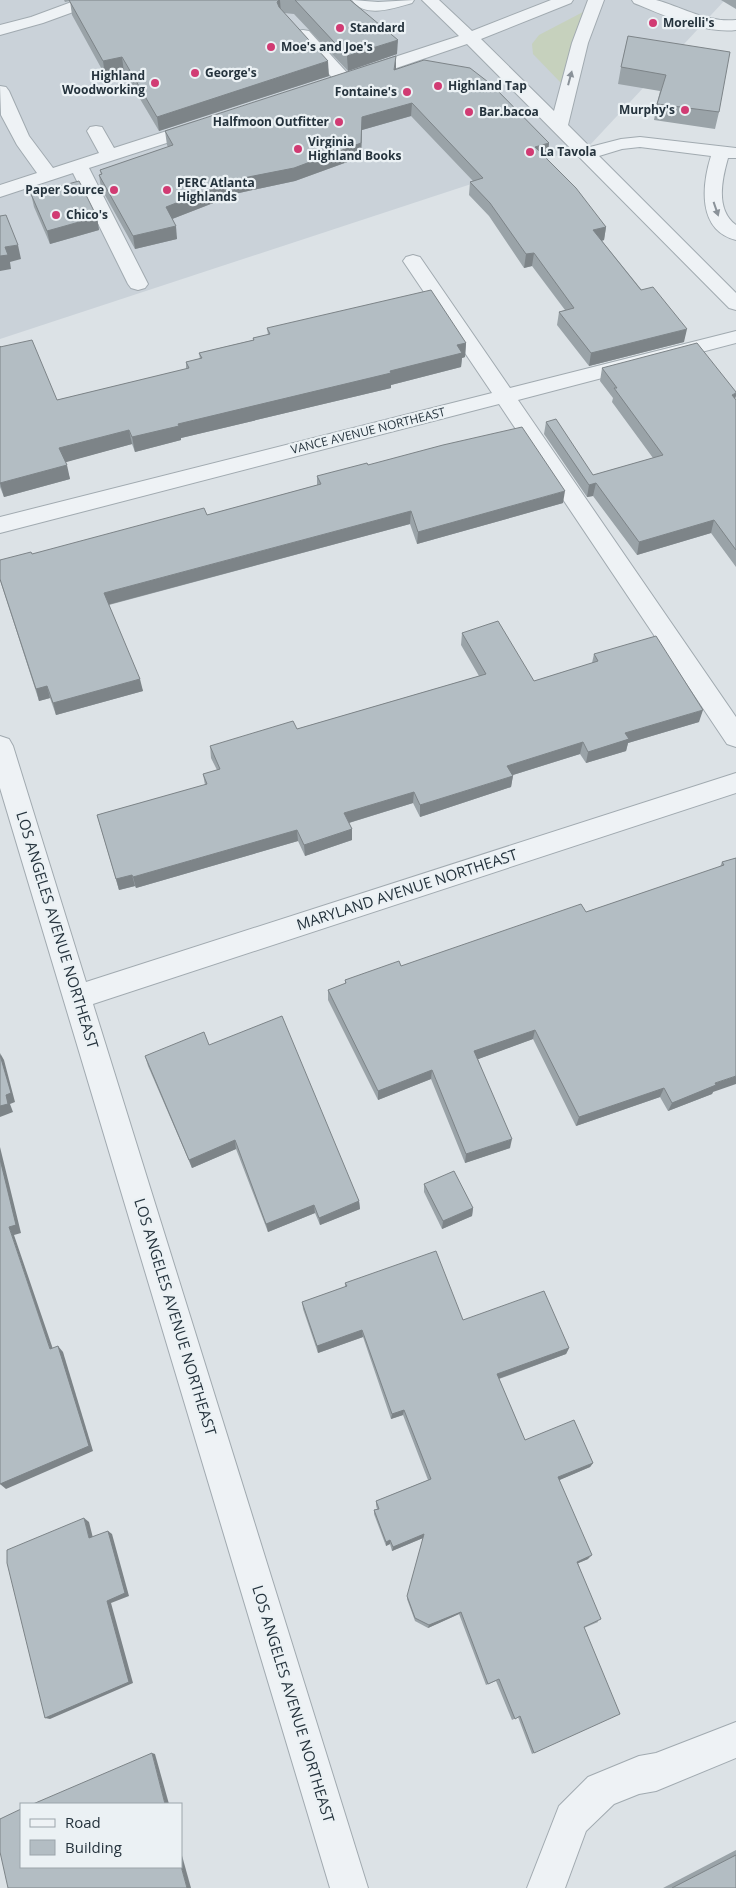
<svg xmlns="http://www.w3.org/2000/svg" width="736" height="1888" viewBox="0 0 736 1888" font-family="'Open Sans',sans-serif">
<rect width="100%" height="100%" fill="#dce2e6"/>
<polygon fill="#cad2d9" points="0,0 725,0 590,145 0,339"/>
<polygon fill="#c6d1bd" points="583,12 562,84 533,54 532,44 539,35"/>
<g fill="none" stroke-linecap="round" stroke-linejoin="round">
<g stroke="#a1aab0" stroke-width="2">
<g id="minor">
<polygon points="77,0 100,0 98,3 43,23 0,35 0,25 31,17"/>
<path d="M352,0L378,2L414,0L412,3C394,8 365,19 352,0Z"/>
<path d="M422,0H439L472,31L551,0H573L571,3L481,39L554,111L572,43L588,0H604L588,43L568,125L590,147L621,139L640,137L736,148V158H728C722,179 715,210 736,225V240C697,230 702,185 711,156L640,147L622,149L599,156L736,293V310L729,308L467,44L367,78L361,79L355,78L352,74L355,70L459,36Z"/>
<path d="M632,0C639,0 648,0 656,0C682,7 707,23 736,20V30C705,34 663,15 634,3Z"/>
<polygon points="303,30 309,31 350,76 353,80 350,84 344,85 338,84 297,39 295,35 297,31"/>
<polygon points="0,86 6,87 9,91 29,136 53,168 99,153 87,131 90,127 96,126 102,127 114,148 195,122 201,121 207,122 210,126 207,130 89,168 148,284 145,288 138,290 131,288 128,284 73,173 0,197 0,185 37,173 17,145 1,115"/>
<polygon points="413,255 420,257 510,388 736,331 736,343 518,400 736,717 736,747 727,744 499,404 0,533 0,517 492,393 403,261 406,257"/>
<polygon points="0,736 9,739 13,746 86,982 736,773 736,793 93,1004 368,1888 330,1888 0,788"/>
<polygon points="736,1722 736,1758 656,1791 639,1794 614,1804 586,1831 565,1888 527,1888 559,1806 588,1777 639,1756 656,1753"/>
</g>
</g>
<use href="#minor" fill="#eef2f5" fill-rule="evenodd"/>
</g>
<g fill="#9aa3a8">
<polygon points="64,0 350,0 397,54 348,71 294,14 284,13 329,76 159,131 124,72 105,75 72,15 70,1 65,2"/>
<polygon points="721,0 736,0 736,9"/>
<polygon points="628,36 719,112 715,129 654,120 657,104 660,91 618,84 621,67"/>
<polygon points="396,70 548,156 545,157 606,227 604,240 602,241 684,342 589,366 557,325 559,312 565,310 532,266 524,268 489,216 469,195 470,182 473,181 411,116 362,130 361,157 295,181 239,193 172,219 177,239 135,249 101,188 99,175 101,175 100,170 168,147 167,145 165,131"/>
<polygon points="31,194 97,217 99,230 50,244 34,207"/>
<polygon points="267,328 466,343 465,357 462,358 461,367 391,385 391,388 181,438 181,440 135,452 132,444 65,462 70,479 4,497 0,487 0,346 57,400 186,369 186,362 200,359 199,353 253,340 253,338 268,335"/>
<polygon points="602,368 736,392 735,399 736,400 736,567 711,533 637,555 593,496 587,497 544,434 546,422 593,475 653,458 612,402 613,398 600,381"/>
<polygon points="368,465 563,503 417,544 410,524 109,605 143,691 56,715 50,698 39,701 0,580 32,554 207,515 317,485 317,476"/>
<polygon points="462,633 534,681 592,663 594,654 699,722 628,743 626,751 586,763 580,754 513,775 511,787 420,817 413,803 349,823 352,829 352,840 305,856 298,841 136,888 135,886 119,890 97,815 205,785 203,774 217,770 211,758 210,746 297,729 479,676 461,645"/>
<polygon points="736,858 713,1092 712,1094 668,1111 660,1097 576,1126 533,1039 478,1059 510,1148 465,1163 431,1079 378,1100 328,1000 328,990 345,984 345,980 401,966 586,912 720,867 722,862"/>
<polygon points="209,1045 359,1201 360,1209 320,1225 315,1213 268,1232 236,1149 192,1168 148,1066 145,1056"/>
<polygon points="424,1184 473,1208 472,1216 442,1229 424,1192"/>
<polygon points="345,1283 463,1320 569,1348 566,1354 499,1379 525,1440 593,1463 590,1467 559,1480 588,1559 578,1563 598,1622 584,1628 534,1753 532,1754 518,1717 512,1720 496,1681 486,1685 459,1614 428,1628 415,1621 407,1599 423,1538 392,1551 390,1544 386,1546 374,1514 374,1510 377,1509 376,1505 376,1501 428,1480 403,1415 391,1419 363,1337 318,1353 303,1309 302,1302 345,1287"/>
<polygon points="736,1850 736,1888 663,1888"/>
</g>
<g fill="#7d8488">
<polygon points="279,0 280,0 281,13 277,2"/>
<polygon points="398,40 397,54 348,71 347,56"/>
<polygon points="396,56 396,69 394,84 394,70"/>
<polygon points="122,57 124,72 105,75 103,61"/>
<polygon points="328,61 329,76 159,131 157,117"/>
<polygon points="412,103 411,116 362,130 361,157 295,181 239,193 167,221 166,207 362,117"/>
<polygon points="549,143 548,156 533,160 535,147"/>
<polygon points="97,217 99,230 50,244 47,231"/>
<polygon points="176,226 177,239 135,249 133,236"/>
<polygon points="606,227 604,240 591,243 593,230"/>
<polygon points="18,245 21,259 10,262 11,269 0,271 0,256 5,247"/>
<polygon points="534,253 532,266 524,268 526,254"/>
<polygon points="687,329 684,342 589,366 591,353"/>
<polygon points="466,343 465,357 462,358 461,367 391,385 391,388 181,438 181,440 135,452 132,437 178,424 390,371 457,345"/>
<polygon points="736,393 736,396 733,406 732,395"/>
<polygon points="129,430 132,444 63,463 59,448"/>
<polygon points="67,465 70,479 4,497 0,483"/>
<polygon points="596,483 593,496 587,497 589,485"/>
<polygon points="565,491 563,503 417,544 418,532"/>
<polygon points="411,511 410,524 107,605 104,593"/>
<polygon points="714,520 711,533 637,555 639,542"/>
<polygon points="140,679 143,691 56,715 53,703"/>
<polygon points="47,686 50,698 39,701 36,689"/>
<polygon points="703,710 699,722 628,743 626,751 586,763 588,752 625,733"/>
<polygon points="583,742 580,754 506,777 507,766"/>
<polygon points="513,776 511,787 420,817 420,805"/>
<polygon points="414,792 413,803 345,824 344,813"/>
<polygon points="352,829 352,840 305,856 304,845"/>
<polygon points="297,830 298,841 136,888 133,877"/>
<polygon points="132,875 135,886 119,890 116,879"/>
<polygon points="535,1030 533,1039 473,1061 474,1051"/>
<polygon points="0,1053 4,1060 15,1102 10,1104 13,1112 0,1117 0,1106 6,1095"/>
<polygon points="432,1070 431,1079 378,1100 378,1091"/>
<polygon points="736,1076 736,1084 713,1092 712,1094 668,1111 672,1103 715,1083"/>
<polygon points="664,1088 660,1097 576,1126 579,1117"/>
<polygon points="512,1139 510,1148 465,1163 466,1154"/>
<polygon points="235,1140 236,1149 192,1168 189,1160"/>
<polygon points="0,1147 21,1233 14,1235 55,1355 50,1349 9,1227 0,1159"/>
<polygon points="359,1201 360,1209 320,1225 319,1218"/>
<polygon points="314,1205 315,1213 268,1232 266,1224"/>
<polygon points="473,1208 472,1216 442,1229 443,1221"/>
<polygon points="362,1330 363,1337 318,1353 317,1346"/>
<polygon points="58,1346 63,1352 93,1451 6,1489 0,1484"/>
<polygon points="569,1348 566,1354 495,1380 497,1374"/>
<polygon points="404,1410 403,1415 391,1419 392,1414"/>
<polygon points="593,1463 590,1467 555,1482 558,1477"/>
<polygon points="84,1518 89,1522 94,1542 89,1538"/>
<polygon points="108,1531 112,1534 129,1596 111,1603 133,1683 50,1719 45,1718 107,1601"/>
<polygon points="424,1534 423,1538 392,1551 393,1547"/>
<polygon points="390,1540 390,1544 386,1546 386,1542"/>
<polygon points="592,1555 588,1559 574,1565 577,1562"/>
<polygon points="461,1612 459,1614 428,1628 429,1625"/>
<polygon points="152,1753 155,1754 169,1804 165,1804"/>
<polygon points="181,1852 191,1888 187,1888 181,1866"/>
</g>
<g fill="#b3bdc3" stroke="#7d8488">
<polygon points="69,0 279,0 277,2 279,7 328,61 157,117 122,57 103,61"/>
<polygon points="295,0 350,0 398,40 347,56"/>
<polygon points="628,36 730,52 719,112 657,104 666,75 621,67"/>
<polygon points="396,56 394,70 424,60 470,68 492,85 549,143 535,147 576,188 606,227 593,230 641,290 653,287 687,329 591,353 559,312 574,308 534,253 526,254 490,203 470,182 483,178 412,103 362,117 361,143 294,168 238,179 166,207 176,226 133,236 99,175 102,174 100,170 173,145 165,131"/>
<polygon points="79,181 97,217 47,231 31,194"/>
<polygon points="6,215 18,245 5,247 8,255 0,256 0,216"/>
<polygon points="431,290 466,343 457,345 462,353 390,371 391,373 178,424 179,426 132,437 129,430 59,448 67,465 0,483 0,346 0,347 32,340 57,400 189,368 186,362 202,358 199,353 254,340 253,338 270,334 267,328"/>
<polygon points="697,343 736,392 736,393 732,395 736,400 736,550 714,520 639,542 596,483 589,485 546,422 556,419 593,475 663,455 614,388 617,388 602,368"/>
<polygon points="522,427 565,491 418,532 411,511 104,593 140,679 53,703 47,686 36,689 0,579 0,560 31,552 32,554 204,508 207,515 321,484 317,476 367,463 368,465 443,445"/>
<polygon points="498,621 534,681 598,661 594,654 656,636 703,710 625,733 629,739 588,752 583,742 507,766 513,776 420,805 414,792 344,813 352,829 304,845 297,830 133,877 132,875 116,879 97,815 207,784 203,774 220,769 210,746 293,721 297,729 486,674 462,633"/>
<polygon points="736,858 736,1076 715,1083 716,1085 672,1103 664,1088 579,1117 535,1030 474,1051 512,1139 466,1154 432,1070 378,1091 328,990 346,983 345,980 399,961 401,966 581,904 586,912 724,865 722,862"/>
<polygon points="282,1016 359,1201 319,1218 314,1205 266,1224 235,1140 189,1160 145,1056 204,1032 209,1045"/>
<polygon points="0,1055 11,1093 6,1095 8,1104 0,1106"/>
<polygon points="0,1159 16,1225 9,1227 50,1349 58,1346 89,1446 0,1484"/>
<polygon points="454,1171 473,1208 443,1221 424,1184"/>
<polygon points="436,1251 463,1320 544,1291 569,1348 497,1374 525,1440 574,1420 593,1463 558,1477 592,1555 577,1562 601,1619 584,1627 620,1714 534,1753 520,1716 515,1719 499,1679 488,1684 461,1612 429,1625 415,1618 407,1596 424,1534 393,1547 390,1540 386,1542 374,1510 379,1509 376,1501 431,1479 404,1410 392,1414 362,1330 317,1346 302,1302 347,1286 345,1283"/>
<polygon points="84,1518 89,1538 108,1531 125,1593 107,1601 129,1682 45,1718 7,1563 7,1550"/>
<polygon points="152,1753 165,1804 33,1804"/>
<polygon points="21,1809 21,1867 181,1867 181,1866 187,1888 8,1888 0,1852 0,1819"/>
<polygon points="736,1855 736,1888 672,1888"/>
</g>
<defs><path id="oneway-solid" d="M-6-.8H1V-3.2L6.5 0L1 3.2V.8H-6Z" transform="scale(1.25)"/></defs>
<g fill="#8a9299">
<use href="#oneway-solid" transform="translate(570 78) rotate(-75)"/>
<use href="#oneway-solid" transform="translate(716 209) rotate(71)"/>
</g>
<g fill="#d13b73" stroke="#ebf1f4" stroke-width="2">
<circle cx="653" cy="23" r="5"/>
<circle cx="340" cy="28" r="5"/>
<circle cx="271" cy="47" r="5"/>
<circle cx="195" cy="73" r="5"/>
<circle cx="155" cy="83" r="5"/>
<circle cx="438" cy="86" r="5"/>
<circle cx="407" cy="92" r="5"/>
<circle cx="685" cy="110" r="5"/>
<circle cx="469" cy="112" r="5"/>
<circle cx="339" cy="122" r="5"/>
<circle cx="298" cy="149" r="5"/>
<circle cx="530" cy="152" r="5"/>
<circle cx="114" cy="190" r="5"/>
<circle cx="167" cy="190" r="5"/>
<circle cx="56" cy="215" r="5"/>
</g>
<g text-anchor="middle" stroke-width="4.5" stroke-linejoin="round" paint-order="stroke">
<g font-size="12" font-weight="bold" fill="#25333d" stroke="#ebf1f4" text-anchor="start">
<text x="663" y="27">Morelli's</text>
<text x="350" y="32">Standard</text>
<text x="281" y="51">Moe's and Joe's</text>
<text x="205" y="77">George's</text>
<text x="145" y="80" text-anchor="end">Highland<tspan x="145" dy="14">Woodworking</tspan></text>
<text x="448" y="90">Highland Tap</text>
<text x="397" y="96" text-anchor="end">Fontaine's</text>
<text x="675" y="114" text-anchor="end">Murphy's</text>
<text x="479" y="116">Bar.bacoa</text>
<text x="329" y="126" text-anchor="end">Halfmoon Outfitter</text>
<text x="308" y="146">Virginia<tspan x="308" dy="14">Highland Books</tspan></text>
<text x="540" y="156">La Tavola</text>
<text x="177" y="187">PERC Atlanta<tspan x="177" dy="14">Highlands</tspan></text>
<text x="104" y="194" text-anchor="end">Paper Source</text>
<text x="66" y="219">Chico's</text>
</g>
<g font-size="12" fill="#25333d" stroke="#ebf1f4">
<text transform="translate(368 431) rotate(-14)" y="4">VANCE AVENUE NORTHEAST</text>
</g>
<g font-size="15" fill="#25333d" stroke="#ebf1f4">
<text transform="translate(407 890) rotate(-18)" y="5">MARYLAND AVENUE NORTHEAST</text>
<text transform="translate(57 930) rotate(73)" y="5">LOS ANGELES AVENUE NORTHEAST</text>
<text transform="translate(175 1317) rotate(73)" y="5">LOS ANGELES AVENUE NORTHEAST</text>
<text transform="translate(293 1704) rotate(73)" y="5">LOS ANGELES AVENUE NORTHEAST</text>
</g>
</g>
<rect x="20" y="1803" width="162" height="65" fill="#ebf1f4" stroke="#9ca5ab"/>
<rect x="30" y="1819" width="25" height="8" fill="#eef2f5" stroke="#9ca5ab"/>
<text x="65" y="1828" font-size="15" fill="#25333d">Road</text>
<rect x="30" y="1840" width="25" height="15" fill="#b3bdc3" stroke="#9ca5ab"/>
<text x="65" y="1853" font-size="15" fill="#25333d">Building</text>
</svg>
